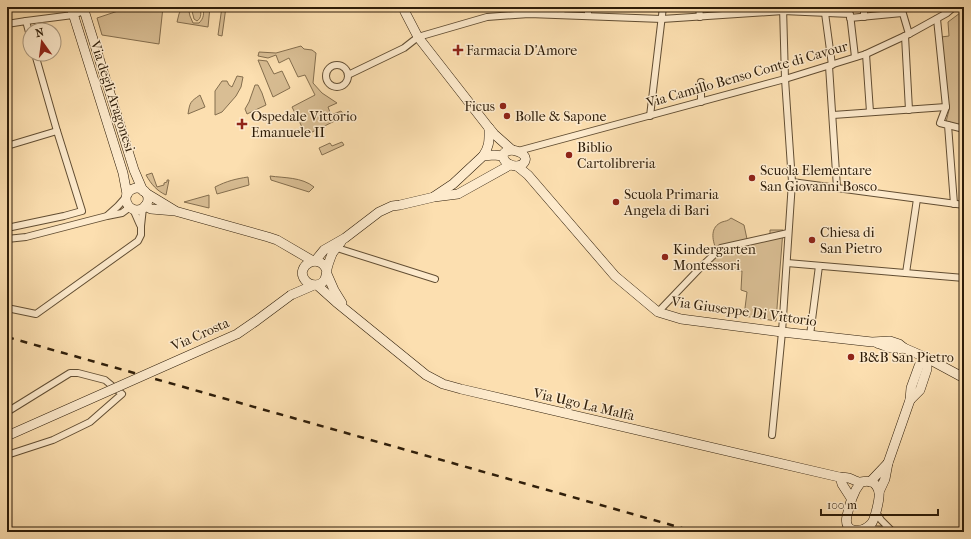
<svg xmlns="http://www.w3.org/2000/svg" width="971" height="539" viewBox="0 0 971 539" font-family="'IM FELL French Canon',serif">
<rect width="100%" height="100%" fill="#fcdfb0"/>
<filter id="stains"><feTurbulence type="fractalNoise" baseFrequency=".005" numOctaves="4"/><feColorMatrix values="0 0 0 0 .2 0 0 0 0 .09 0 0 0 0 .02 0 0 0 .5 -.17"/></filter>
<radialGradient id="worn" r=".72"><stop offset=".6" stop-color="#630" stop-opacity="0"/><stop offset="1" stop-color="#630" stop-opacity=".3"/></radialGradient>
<g fill="#d9be94" stroke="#846e4e">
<polygon points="130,7 163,7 159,44 102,35 97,18"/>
<path d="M182,7H188L190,16L193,23H199C204,18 204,14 203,7H210L208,27L177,22L179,14Z"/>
<path d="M191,7H200C201,12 202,18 197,21L194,19Z"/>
<polygon points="222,7 226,7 222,36 218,35"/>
<polygon points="963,7 964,7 964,126 946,122 949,110 941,37 949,36 948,22 960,13"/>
<polygon points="301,46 304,49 312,50 316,53 313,83 322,93 337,103 328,107 331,115 341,111 345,116 306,135 292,107 315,95 305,75 298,77 289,58 279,63 276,55 268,58 258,56 259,52 276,53"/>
<polygon points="258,60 267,61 274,74 282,71 290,88 273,97"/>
<polygon points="237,76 243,77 241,87 236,96 222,112 215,115 215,91 222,81 227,81 229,85 232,87"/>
<polygon points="255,85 258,85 262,93 266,105 247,114 245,109 249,102"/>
<path d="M200,95L205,107L188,114C190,102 190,102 200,95Z"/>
<polygon points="342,142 344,145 322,155 319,148 330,143 332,146"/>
<path d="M152,173L157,187L164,185V183L167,182V180H169L166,195C157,191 151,184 146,175Z"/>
<path d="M270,176C284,178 302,177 314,187L309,192L271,180Z"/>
<path d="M248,177L249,185L217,194L215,187C227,181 235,179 248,177Z"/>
<polygon points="209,195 209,208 184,202"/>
<path d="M731,218L744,225L747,239L770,235V230H783L776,321L744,316L747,292L741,290L742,271L698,267L716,249C712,239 710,227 722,222C725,221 728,221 731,218Z"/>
</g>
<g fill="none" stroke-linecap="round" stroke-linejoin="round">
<g stroke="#624e33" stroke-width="8">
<g id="street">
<polyline points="699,7 700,17"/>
<polyline points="864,7 864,17"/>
<polyline points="901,7 909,34"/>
<polyline points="825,13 832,65"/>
<polyline points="561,15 562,7"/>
<polyline points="588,16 588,7"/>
<polyline points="850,18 902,13"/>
<polyline points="937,19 946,107 940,123 948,125 954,204"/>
<polyline points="26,21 73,15 84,11"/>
<polyline points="7,24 26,21 30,36"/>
<polyline points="905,36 909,110"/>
<polyline points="866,54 870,112"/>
<circle cx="337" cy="76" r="11"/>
<polyline points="829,66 837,188"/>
<polyline points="348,75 404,48 418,37 487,17 529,14 662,19 783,11 850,14 855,57"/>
<polyline points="701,82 701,102"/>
<polyline points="833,115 946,107"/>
<polyline points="650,116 663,7"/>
<polyline points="948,125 964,129"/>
<polyline points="7,146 57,131"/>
<polyline points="518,151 785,79 866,54 909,34 947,13 954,7"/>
<polyline points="792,182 964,205"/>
<polyline points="133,209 140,225"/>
<polyline points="108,215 118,206 126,197"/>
<polyline points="7,228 64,216 82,211 57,131 35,54"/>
<polyline points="7,239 26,237 107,216 122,213 130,207"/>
<polyline points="337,248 435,279"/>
<polyline points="787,263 964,278"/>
<polyline points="906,273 917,199"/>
<polyline points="7,308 36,314 138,241 141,235 141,226 143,208"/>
<polyline points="658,312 701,267 721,248 788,233"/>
<polyline points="810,335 819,266"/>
<polyline points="7,412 70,373 78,373 105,380 122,394 90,422 53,440 7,455"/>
<polyline points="772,435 782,332 792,182 785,79 783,7"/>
<polyline points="865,529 891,530 881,520 876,512"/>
</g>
</g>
<g stroke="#2e1d09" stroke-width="10">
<g id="secondary">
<polyline points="71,7 123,173 127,194"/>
<polyline points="83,7 134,170 143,191"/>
<polyline points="403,7 405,12 418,37 489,128 494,134 512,150"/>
<path d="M512,150C536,154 523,172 509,164C506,163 504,160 503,157C503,151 508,151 512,150Z"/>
<path d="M483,156C490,146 489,140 489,128"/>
<polyline points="517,166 528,175 615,276 658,312 681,319 782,332 872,342 890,341 899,344 904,348 927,358 964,378"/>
<circle cx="137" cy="199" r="11"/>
<polyline points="146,193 174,210"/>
<polyline points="435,196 453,184 483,156 494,155 503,156"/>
<polyline points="145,206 151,209 175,211 268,237 277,240 313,261"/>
<polyline points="315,261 324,250 345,238 379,212 392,206 400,205 434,197 458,194 510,165"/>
<path d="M327,271C320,251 294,266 305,280C308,284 312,285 316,285C326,284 326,276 327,269C328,264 330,259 332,254C334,250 338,246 341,242"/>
<polyline points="327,274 334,290 342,303"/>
<path d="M317,285L336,302L426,375L443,384L461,389L839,477C843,477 846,478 849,478C852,479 857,482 860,482C865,482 867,480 872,482C876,484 878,488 879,492C880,498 875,520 871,524C861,534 843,533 847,516C850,503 853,492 861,482"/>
<polyline points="291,295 314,285"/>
<path d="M877,343C887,347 893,350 904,348"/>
<polyline points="910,400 920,390 927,369 927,358"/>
<polyline points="888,463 910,400 911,388 919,366 927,358"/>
<polyline points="840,477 842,484 851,498"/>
<polyline points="870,482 888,463 885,479 879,492"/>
</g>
</g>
<use href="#street" stroke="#fdeacc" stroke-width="6"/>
<use href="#secondary" stroke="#fdeacc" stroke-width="9"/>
<polyline stroke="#2e1d09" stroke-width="2.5" stroke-dasharray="7 7" stroke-linecap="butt" points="7,337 696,532"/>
<g stroke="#2e1d09" stroke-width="10" stroke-linecap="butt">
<polyline id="secondary-bridge" points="7,436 237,334 256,321 291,295"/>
</g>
<use href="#secondary-bridge" stroke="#fdeacc" stroke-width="9"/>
</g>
<g fill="#8f2418" stroke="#fdeacc" stroke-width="1.5">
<path d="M456 44h4v4h4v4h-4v4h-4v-4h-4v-4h4z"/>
<circle cx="503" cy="106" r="4"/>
<circle cx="507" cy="116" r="4"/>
<path d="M240 118h4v4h4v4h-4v4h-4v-4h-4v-4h4z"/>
<circle cx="569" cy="155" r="4"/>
<circle cx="752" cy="178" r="4"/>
<circle cx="616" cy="202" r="4"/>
<circle cx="812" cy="240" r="4"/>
<circle cx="665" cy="257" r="4"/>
<circle cx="851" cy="357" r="4"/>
</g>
<g text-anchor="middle" stroke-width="3" stroke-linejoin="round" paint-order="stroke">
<g font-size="14" fill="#2e1d09" stroke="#fdeacc" text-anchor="start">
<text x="466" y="55">Farmacia D'Amore</text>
<text x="495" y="111" text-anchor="end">Ficus</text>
<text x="251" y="121">Ospedale Vittorio<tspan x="251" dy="16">Emanuele II</tspan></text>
<text x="515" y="121">Bolle &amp; Sapone</text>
<text x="577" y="152">Biblio<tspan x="577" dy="16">Cartolibreria</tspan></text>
<text x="760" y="175">Scuola Elementare<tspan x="760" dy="16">San Giovanni Bosco</tspan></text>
<text x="624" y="199">Scuola Primaria<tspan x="624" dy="16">Angela di Bari</tspan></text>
<text x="820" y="237">Chiesa di<tspan x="820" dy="16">San Pietro</tspan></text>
<text x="673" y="254">Kindergarten<tspan x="673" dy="16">Montessori</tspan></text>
<text x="859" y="362">B&amp;B San Pietro</text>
</g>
<g font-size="14" fill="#2e1d09" stroke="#fdeacc">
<text transform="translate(747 74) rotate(-16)" y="5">Via Camillo Benso Conte di Cavour</text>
<text transform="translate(113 96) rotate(72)" y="5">Via degli Aragonesi</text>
<text transform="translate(744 311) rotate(8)" y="5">Via Giuseppe Di Vittorio</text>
<text transform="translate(200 334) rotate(-24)" y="5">Via Crosta</text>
<text transform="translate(584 404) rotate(13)" y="5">Via Ugo La Malfa</text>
</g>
</g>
<rect width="971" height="539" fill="none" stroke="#fcdfb0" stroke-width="24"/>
<rect x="8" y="8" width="955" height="523" fill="none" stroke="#2e1d09" stroke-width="2"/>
<rect x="12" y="12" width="947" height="515" fill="none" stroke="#2e1d09"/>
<g transform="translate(42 42) rotate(346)"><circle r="19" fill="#fdeacc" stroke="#aa987e"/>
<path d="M0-3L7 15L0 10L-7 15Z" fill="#8f2418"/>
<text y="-6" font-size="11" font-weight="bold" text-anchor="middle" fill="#2e1d09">N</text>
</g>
<path d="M821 509v6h117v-6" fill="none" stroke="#2e1d09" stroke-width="2"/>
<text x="827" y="509" font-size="12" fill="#2e1d09" stroke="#fdeacc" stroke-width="3" paint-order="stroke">100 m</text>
<rect width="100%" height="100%" filter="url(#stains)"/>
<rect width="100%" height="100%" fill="url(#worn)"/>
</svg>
